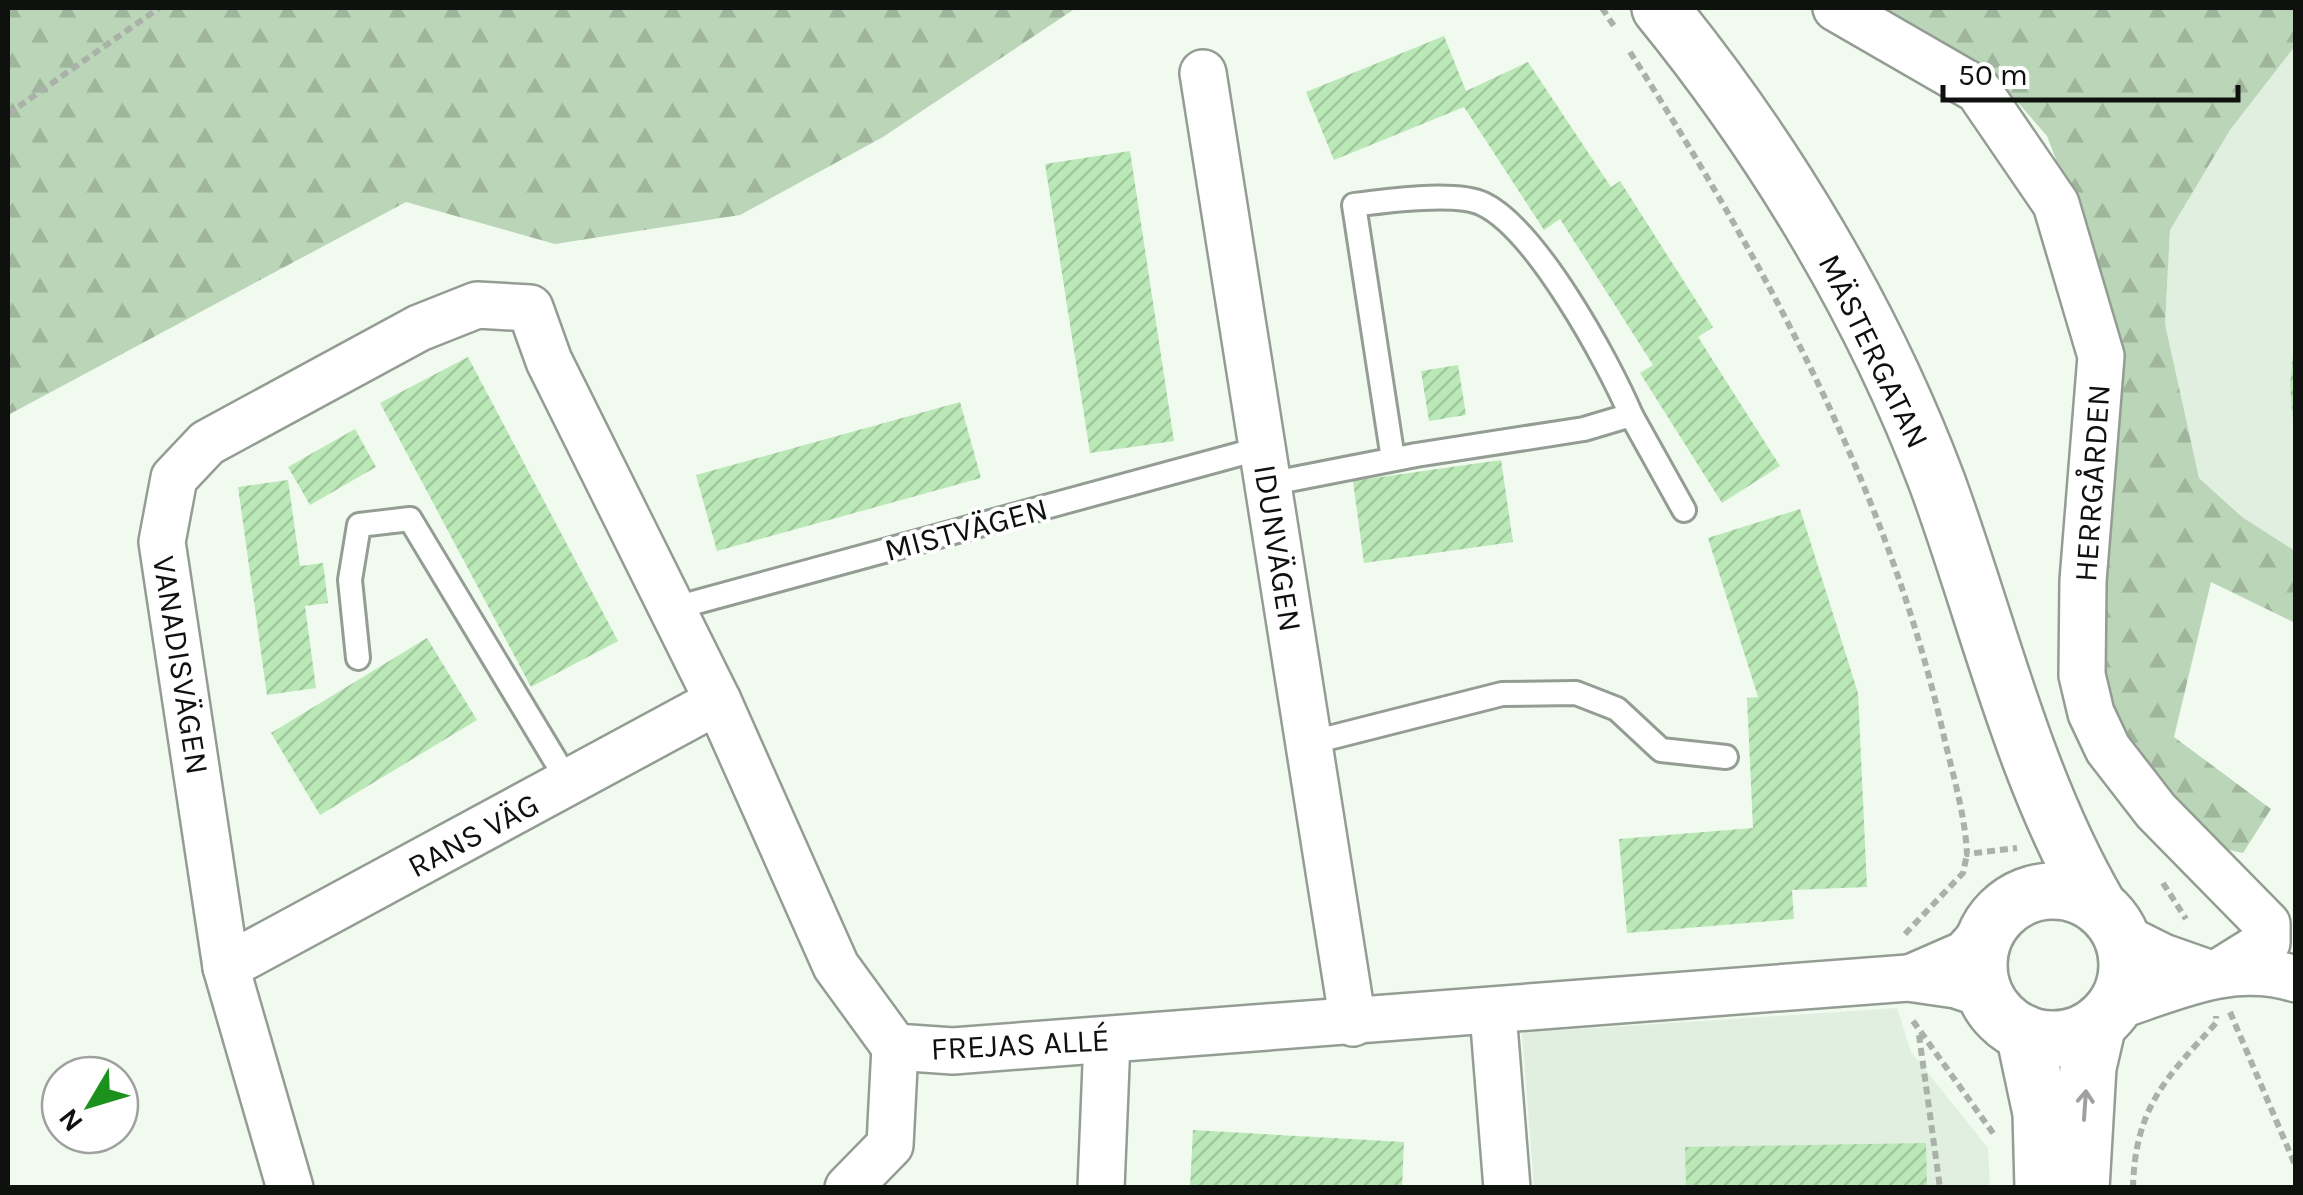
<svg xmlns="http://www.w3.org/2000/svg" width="2303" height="1195" viewBox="0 0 2303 1195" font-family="Karla,sans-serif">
<defs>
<pattern id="forest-firs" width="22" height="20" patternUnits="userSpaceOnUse" patternTransform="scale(2.5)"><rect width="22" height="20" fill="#bad5b7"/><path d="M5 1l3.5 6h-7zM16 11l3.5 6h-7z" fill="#9fb69c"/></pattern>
<pattern id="building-hatch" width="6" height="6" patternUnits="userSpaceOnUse" patternTransform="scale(2.5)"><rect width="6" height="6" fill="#bbe8b7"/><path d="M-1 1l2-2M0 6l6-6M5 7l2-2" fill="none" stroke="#a0c69c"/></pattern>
</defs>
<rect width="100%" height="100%" fill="#f0faef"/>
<g fill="#e0efdf">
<polygon points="2295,46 2295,551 2242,517 2199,478 2165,324 2170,229 2230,130"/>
<polygon points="1897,1008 1911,1052 1988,1148 1990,1187 1534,1187 1522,1033"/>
</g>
<g fill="url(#forest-firs)">
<polygon points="8,8 1076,8 883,137 740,215 555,244 406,202 8,415"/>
<polygon points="1872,8 2295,8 2295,46 2230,130 2170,230 2165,324 2199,478 2242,517 2295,551 2295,623 2211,582 2174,737 2271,809 2243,853 2215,847 2120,740 2098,674 2115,353 2072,201 2047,136 2002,84"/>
</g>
<g fill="url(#building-hatch)">
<polygon points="1444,36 1466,91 1528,62 1611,187 1620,181 1713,327 1698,337 1780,466 1722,503 1640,373 1653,365 1560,219 1544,230 1464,107 1334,160 1306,92"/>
<polygon points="1130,151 1174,441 1090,453 1045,164"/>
<polygon points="2293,353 2296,422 2293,422 2290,385"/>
<polygon points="468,357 618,641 531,687 380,403"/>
<polygon points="1458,365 1466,415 1429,421 1421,371"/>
<polygon points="960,402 981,478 717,551 696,475"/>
<polygon points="355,429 376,467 310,505 288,467"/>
<polygon points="1501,460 1513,542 1364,563 1353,481"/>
<polygon points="288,480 300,566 323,563 328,603 305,606 316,688 267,695 238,487"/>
<polygon points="1800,509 1858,693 1867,887 1792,890 1794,919 1627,933 1619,839 1753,828 1747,698 1758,697 1708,538"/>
<polygon points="427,638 477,720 320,815 271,733"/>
<polygon points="1193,1130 1404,1142 1402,1188 1190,1188"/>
<polygon points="1926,1143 1927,1188 1686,1188 1685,1147"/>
</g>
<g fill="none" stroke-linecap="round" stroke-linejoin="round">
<g stroke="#949d93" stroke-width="28">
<g id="service">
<polyline points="1631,415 1684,510"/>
<path d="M1268,484L1416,455L1584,429L1631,415C1608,361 1536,229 1483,204C1456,191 1383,201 1354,205L1393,459"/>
<polyline points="671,609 1262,448"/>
<polyline points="358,658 350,580 359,525 410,519 569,783"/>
<polyline points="1309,743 1502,694 1576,693 1617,709 1661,750 1726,757"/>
</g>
</g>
<g stroke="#949d93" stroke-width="50">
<g id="minor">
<polyline points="1836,8 1978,90 2056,204 2101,356 2083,581 2082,675 2091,713 2108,749 2156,811 2267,924 2267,942 2214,975"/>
<polyline points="1203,73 1353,1023"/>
<polyline points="2121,936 2163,957 2214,975"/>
<polyline points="226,967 718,701"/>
<polyline points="1910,978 1965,954 1990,926"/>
<path d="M2115,1007C2176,987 2232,959 2296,979"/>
<polyline points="1493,1013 1507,1188"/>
<polyline points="290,1188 226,967 162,542 174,478 207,443 419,328 477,305 530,308 549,361 718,701 836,966 895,1047 953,1051 1908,978 1956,985 1986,995"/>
<polyline points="848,1188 890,1145 895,1047"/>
<polyline points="1101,1188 1107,1040"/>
</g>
</g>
<g stroke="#949d93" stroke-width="60">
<g id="secondary">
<path d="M1660,8C1774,148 1873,312 1937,482C1989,624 2022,774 2098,905"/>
<circle cx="2053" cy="965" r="74"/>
<polyline points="2024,1033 2041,1113 2043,1188"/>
<polyline points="2081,1188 2088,1067 2098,1024"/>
</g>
</g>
<g stroke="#a9b1a8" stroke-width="6" stroke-dasharray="8 5" stroke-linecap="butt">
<polyline points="1602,8 1616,29"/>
<path d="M1630,52C1764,262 1885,483 1942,728C1951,769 1965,812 1967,854L2017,848"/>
<polyline points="8,114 159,8"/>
<polyline points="2163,883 2186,919"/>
<polyline points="1905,934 1963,873 1967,854"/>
<polyline points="2230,1012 2296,1167"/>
<polyline points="1913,1021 1995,1136"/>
<polyline points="1919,1035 1940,1188"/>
<path d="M2133,1188C2135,1108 2165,1079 2216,1023V1016"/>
</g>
<use href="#service" stroke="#fff" stroke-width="22"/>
<use href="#minor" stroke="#fff" stroke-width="45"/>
<use href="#secondary" stroke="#fff" stroke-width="55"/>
</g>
<defs><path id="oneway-shaft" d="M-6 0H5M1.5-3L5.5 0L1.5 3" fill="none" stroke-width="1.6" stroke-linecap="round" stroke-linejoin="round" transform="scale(2.5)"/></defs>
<use stroke="#9fa09f" href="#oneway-shaft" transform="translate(2085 1105) rotate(-86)"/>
<g text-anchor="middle" stroke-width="8" stroke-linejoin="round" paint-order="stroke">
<g font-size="32" fill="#0e110e" stroke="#fff">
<text transform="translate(1874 351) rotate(64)" y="11">MÄSTERGATAN</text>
<text transform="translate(2092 483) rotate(-86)" y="11">HERRGÅRDEN</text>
<text transform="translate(966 529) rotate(-15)" y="11">MISTVÄGEN</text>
<text transform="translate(1278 548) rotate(81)" y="11">IDUNVÄGEN</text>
<text transform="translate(181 665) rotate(81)" y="11">VANADISVÄGEN</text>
<text transform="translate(473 835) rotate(-28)" y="11">RANS VÄG</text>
<text transform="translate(1020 1044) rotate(-3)" y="11">FREJAS ALLÉ</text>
</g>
</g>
<rect width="2303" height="1195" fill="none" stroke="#0e110e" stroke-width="20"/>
<g transform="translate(90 1105) rotate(232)"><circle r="48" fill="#ffffff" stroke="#9fa09f" stroke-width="2.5"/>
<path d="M0-8L18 38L0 25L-18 38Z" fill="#1c911d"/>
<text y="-15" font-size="28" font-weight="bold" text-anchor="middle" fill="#0e110e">N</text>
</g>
<path d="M1943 85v15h295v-15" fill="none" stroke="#0e110e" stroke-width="5"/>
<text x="1958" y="85" font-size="30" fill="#0e110e" stroke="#ffffff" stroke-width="8" paint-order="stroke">50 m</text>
</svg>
